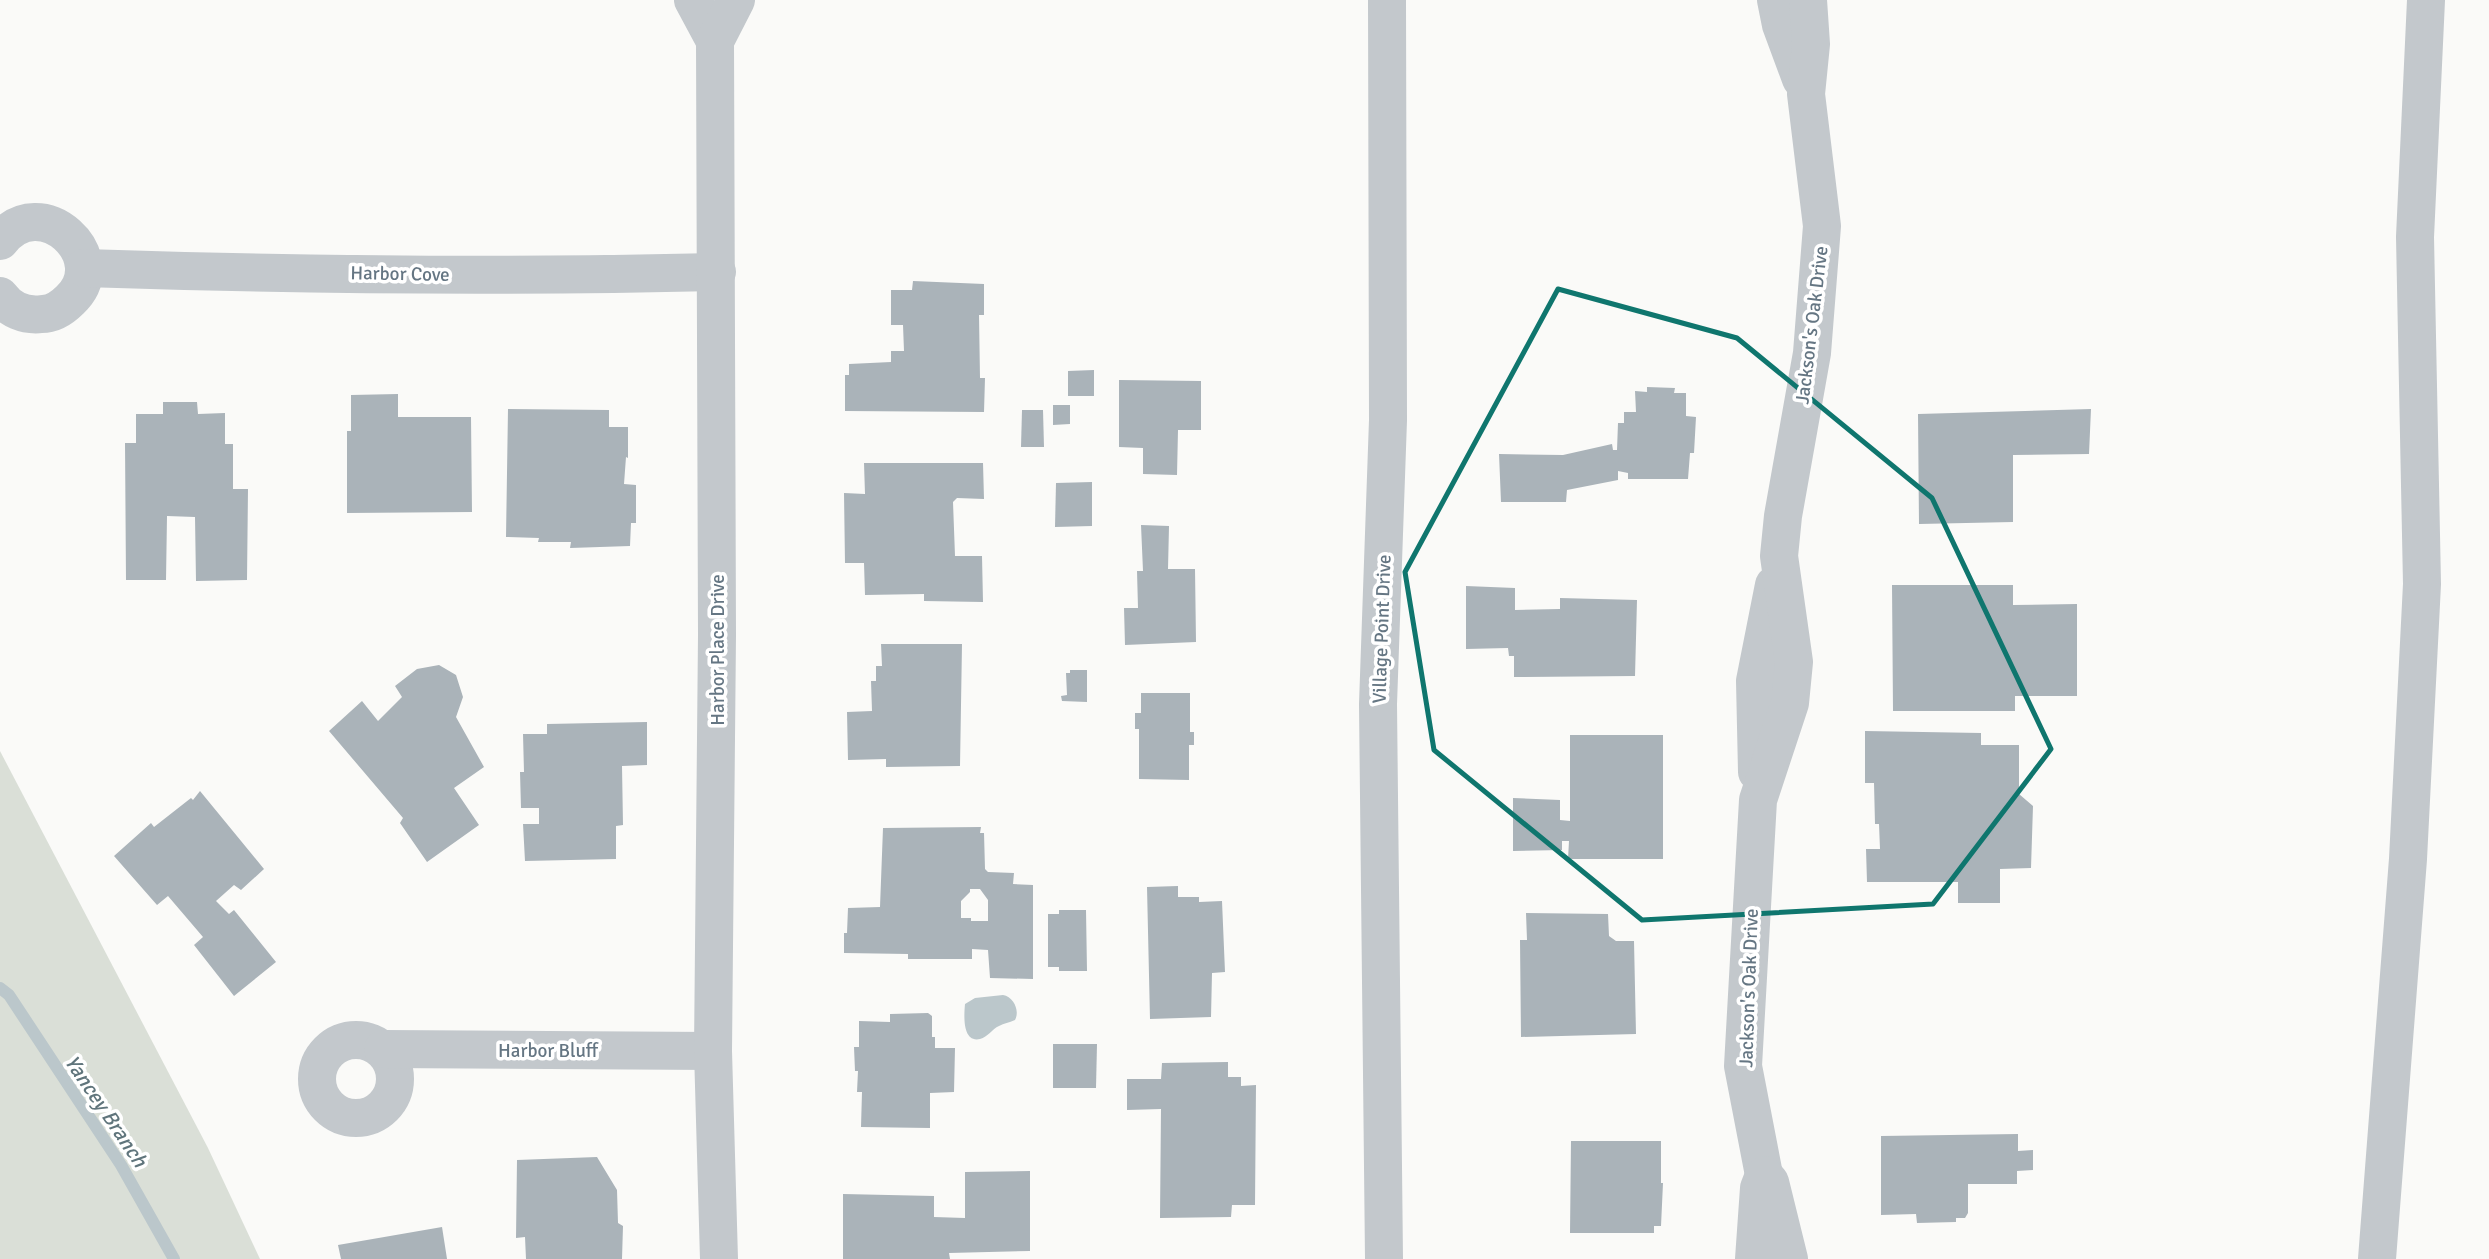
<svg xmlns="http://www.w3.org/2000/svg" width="2489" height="1259" viewBox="0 0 2489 1259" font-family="Signika,sans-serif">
<rect width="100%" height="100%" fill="#fafaf8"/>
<polygon fill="#dadfd7" points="0,751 208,1148 260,1259 0,1259"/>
<path fill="#bbc7cb" d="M1003,995C1014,997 1020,1011 1015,1020C1009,1023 1004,1023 999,1026C992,1029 988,1037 980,1039C962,1043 964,1015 965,1004L975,998Z"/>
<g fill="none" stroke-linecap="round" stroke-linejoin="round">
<polyline stroke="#bbc7cb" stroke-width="12" points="0,988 9,995 121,1165 174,1259"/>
</g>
<g fill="#aab3b9" fill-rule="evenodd">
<polygon points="913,281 984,284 984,315 979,315 980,378 985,378 984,412 845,411 845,375 849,375 849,364 891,362 891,351 904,351 903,325 891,325 891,290 912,290"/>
<polygon points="1094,370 1094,396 1068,396 1068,371"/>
<polygon points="1119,380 1201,381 1201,430 1178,430 1177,475 1143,474 1143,448 1119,447"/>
<polygon points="1647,387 1675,388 1674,393 1686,393 1686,416 1696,417 1694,453 1690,453 1688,479 1628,479 1628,473 1618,471 1618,480 1567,490 1566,502 1501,502 1499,454 1563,455 1612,444 1613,450 1617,450 1618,423 1624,423 1624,412 1636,412 1635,391 1647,392"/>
<polygon points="398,394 398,417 471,417 472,512 347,513 347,431 351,431 351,395"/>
<polygon points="163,402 197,402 198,414 225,413 225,444 233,444 233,489 248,489 247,580 196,581 195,517 167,516 166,580 126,580 125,443 136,443 136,414 163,414"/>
<polygon points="1053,405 1070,405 1070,424 1053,425"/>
<polygon points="508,409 609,410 609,427 628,427 628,458 626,457 624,484 636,485 636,523 631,523 630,546 570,548 571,542 538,542 539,538 506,537"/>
<polygon points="2091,409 2089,454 2013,455 2013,522 1919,524 1918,414"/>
<polygon points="1022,410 1043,410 1044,447 1021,447"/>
<polygon points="864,463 983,463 984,499 957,498 953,502 955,556 982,556 983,602 924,601 924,594 865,595 864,563 845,563 844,493 865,494"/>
<polygon points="1092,482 1092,526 1055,527 1056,483"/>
<polygon points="1141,525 1169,526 1168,569 1195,569 1196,642 1125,645 1124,608 1138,608 1137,571 1143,571"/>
<polygon points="1892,585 2013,585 2013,605 2077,604 2077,696 2015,696 2015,711 1893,711"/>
<polygon points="1466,586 1515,588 1515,610 1560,609 1560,598 1637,600 1635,676 1514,677 1514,656 1509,656 1508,648 1466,649"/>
<polygon points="881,644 962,644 960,766 886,767 886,759 848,760 847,712 872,711 871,681 876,681 876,666 882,666"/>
<polygon points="439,665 456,675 463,697 456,717 484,767 454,788 479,825 427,862 400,823 403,818 329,731 362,701 378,721 402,697 395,686 417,669"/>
<polygon points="1070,670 1087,670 1087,702 1062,701 1061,696 1067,695 1066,673 1070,673"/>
<polygon points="1141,693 1190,693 1190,732 1194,732 1194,745 1189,745 1189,780 1139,779 1139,729 1135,729 1135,713 1141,713"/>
<polygon points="647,722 647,765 622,766 623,825 616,826 616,859 525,861 523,824 539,824 539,808 521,808 520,772 524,772 523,734 547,734 547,724"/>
<polygon points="1865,731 1981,733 1981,745 2019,745 2019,794 2033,806 2031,868 2000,869 2000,903 1958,903 1958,882 1867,882 1866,849 1880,849 1879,824 1875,824 1874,783 1865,783"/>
<polygon points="1570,735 1663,735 1663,859 1568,859 1569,841 1562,841 1562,850 1513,851 1513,798 1560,800 1560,820 1570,821"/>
<polygon points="200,791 264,869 241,890 234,885 216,901 229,914 234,910 276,962 234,996 194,945 203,937 168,896 157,905 114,856 151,823 154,827 191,798 193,800"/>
<path d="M981,827L980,833H984L985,869L988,872L1014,873L1013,884L1033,885V979L990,978L988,950L972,949V959H908V954L844,953V933H847L848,908L880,907L883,828ZM970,889H980L988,900V921H971V918H961V901L970,892Z"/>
<polygon points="1178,886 1178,897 1199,897 1199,902 1222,901 1225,972 1212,973 1211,1017 1150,1019 1147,887"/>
<polygon points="1059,910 1086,910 1087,971 1059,971 1059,967 1048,967 1048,914 1059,914"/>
<polygon points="1526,913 1608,914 1609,936 1616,941 1634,941 1636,1034 1521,1037 1520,940 1527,940"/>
<polygon points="928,1013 932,1016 932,1037 935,1037 935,1048 955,1048 954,1092 930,1093 930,1128 861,1127 862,1092 857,1092 858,1071 855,1071 854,1047 859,1047 859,1021 890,1022 890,1014"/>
<polygon points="1053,1044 1097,1044 1096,1088 1053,1088"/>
<polygon points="1228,1062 1228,1077 1241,1077 1241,1086 1256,1085 1255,1205 1232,1205 1231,1217 1160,1218 1161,1109 1127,1110 1127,1079 1161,1079 1162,1063"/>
<polygon points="2018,1134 2018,1151 2033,1150 2033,1170 2017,1171 2017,1184 1968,1184 1968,1213 1965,1218 1956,1218 1956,1222 1917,1223 1916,1214 1881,1215 1881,1136"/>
<polygon points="1571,1141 1661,1141 1661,1183 1663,1183 1661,1226 1654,1226 1654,1233 1570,1233"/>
<polygon points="597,1157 617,1190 618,1223 623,1226 622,1259 526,1259 525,1237 516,1238 517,1160"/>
<polygon points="1030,1171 1030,1251 949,1253 950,1259 843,1259 843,1194 934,1196 934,1217 965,1218 965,1172"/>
<polygon points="442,1227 447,1259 341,1259 338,1245"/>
</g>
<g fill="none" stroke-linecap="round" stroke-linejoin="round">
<g stroke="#c3c8cc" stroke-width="38">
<polyline points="693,0 715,41"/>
<polyline points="1776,0 1781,25 1801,79"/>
<path d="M0,241C41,188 115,258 70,300C62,308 53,314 42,314C25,316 10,310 0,296"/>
<path d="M84,268C294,275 506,277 717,272"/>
<polyline points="1757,772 1755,681 1774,585"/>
<circle cx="356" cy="1079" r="39"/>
<polyline points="383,1049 713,1051"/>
<polyline points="1764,1175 1743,1066 1758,800 1790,703 1794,662 1779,556 1783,516 1812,353 1822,226 1806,94 1811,44 1808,0"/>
<polyline points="719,1259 713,1051 717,635 715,41 736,0"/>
<polyline points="1384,1259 1378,704 1388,420 1387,0"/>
<polyline points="1754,1259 1759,1188 1764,1175 1770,1182 1789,1259"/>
<polyline points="2377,1259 2408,859 2422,584 2415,237 2426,0"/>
</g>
</g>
<path fill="none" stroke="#0f766e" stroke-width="5" stroke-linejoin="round" d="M1558,289L1737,338L1932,498L2051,749L1933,904L1642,920L1434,750L1405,572Z"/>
<g text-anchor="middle" stroke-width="7" stroke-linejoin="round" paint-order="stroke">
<g font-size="19" fill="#657683" stroke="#fff">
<text transform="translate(400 273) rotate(1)" y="7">Harbor Cove</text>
<text transform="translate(1811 325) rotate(-83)" y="7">Jackson's Oak Drive</text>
<text transform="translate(1381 629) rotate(-88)" y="7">Village Point Drive</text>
<text transform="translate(717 650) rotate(-90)" y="7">Harbor Place Drive</text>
<text transform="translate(1748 988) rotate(-88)" y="7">Jackson's Oak Drive</text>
<text x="548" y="1057">Harbor Bluff</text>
</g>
<g font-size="21" font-style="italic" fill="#60757c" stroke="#fff">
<text transform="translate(106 1111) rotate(56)" y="7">Yancey Branch</text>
</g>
</g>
</svg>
